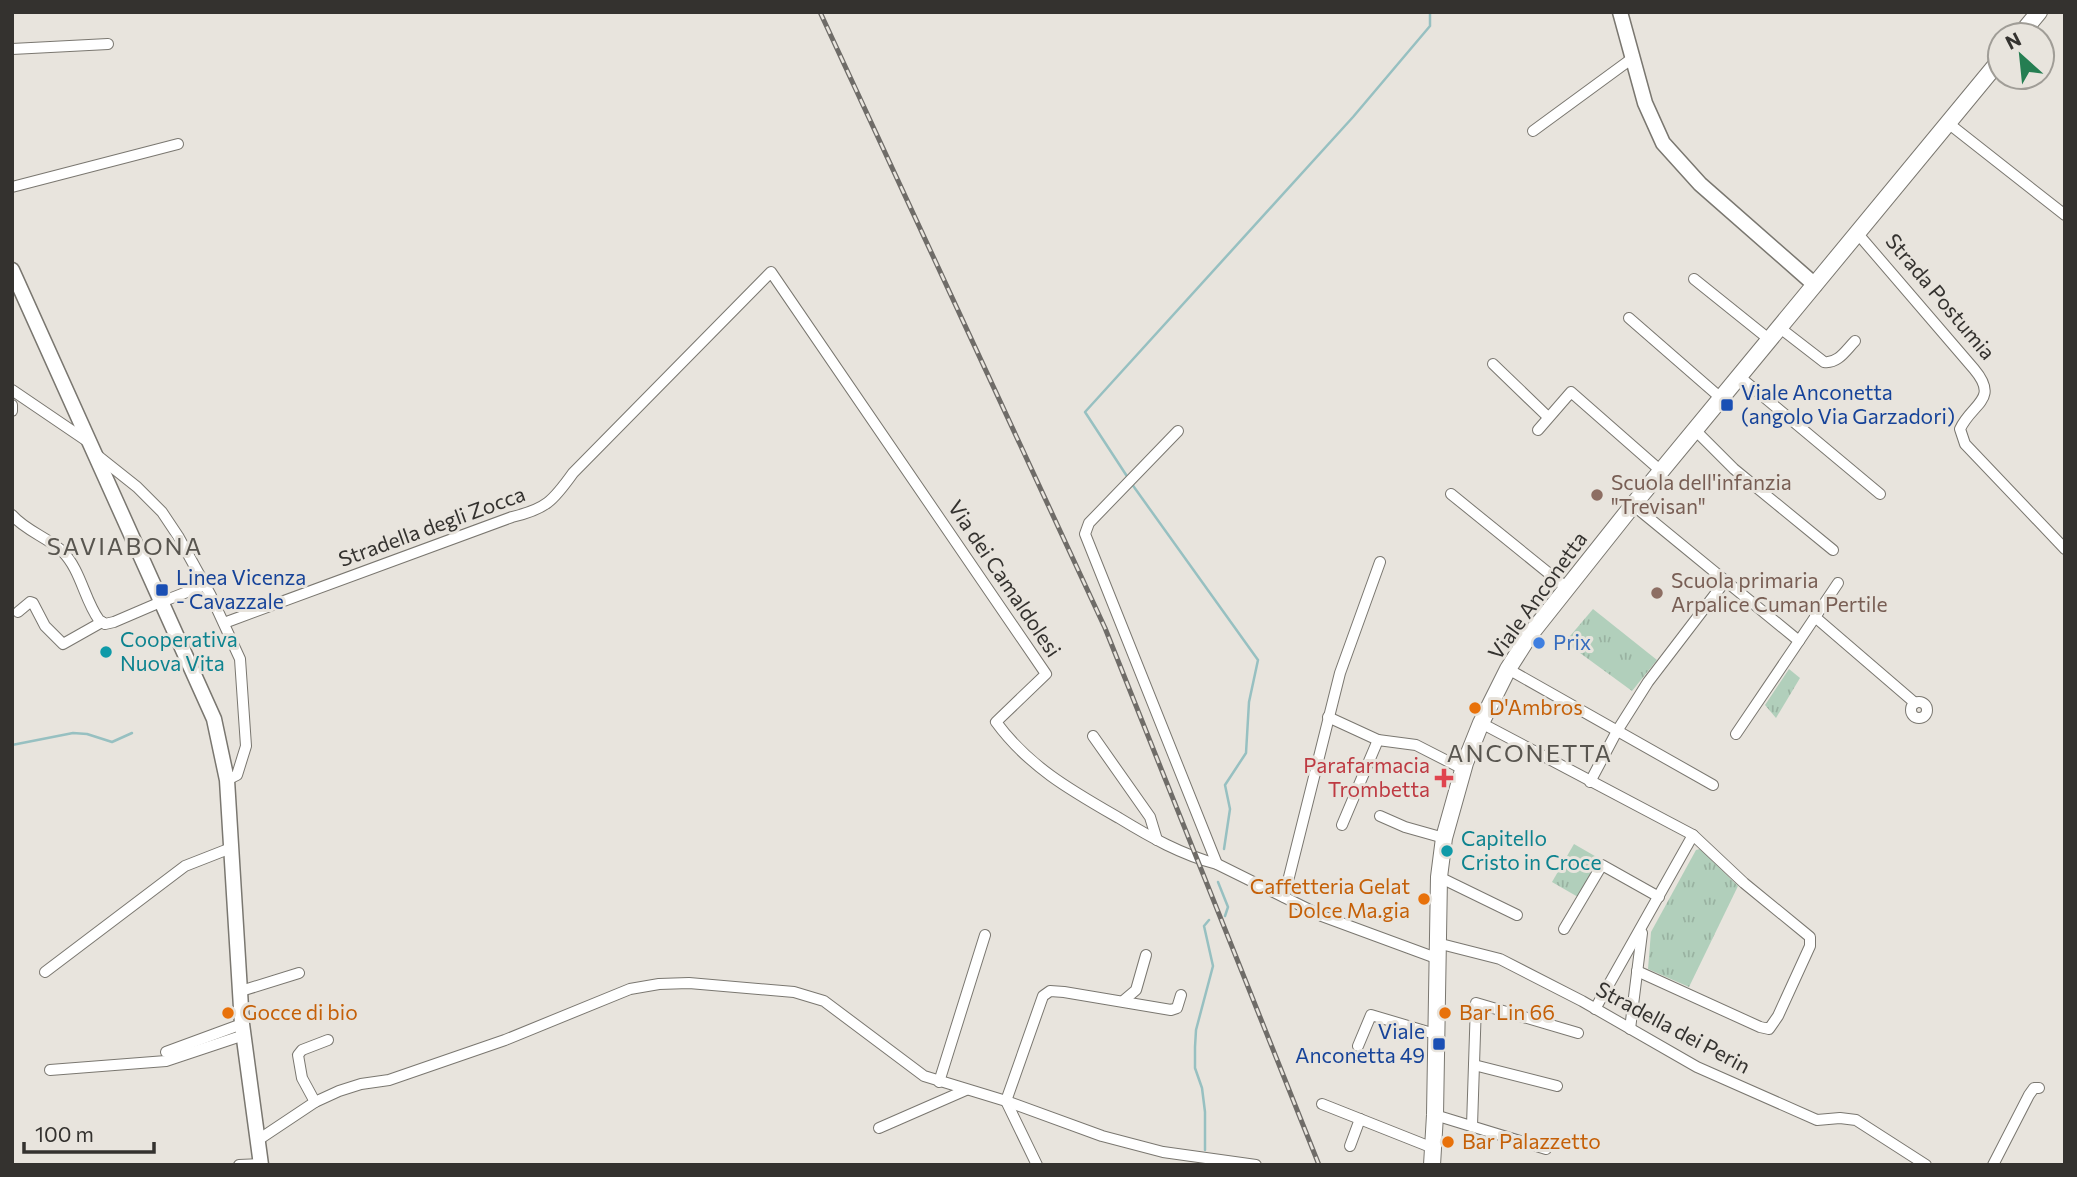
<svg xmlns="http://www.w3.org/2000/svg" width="2077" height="1177" viewBox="0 0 2077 1177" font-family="Commissioner,sans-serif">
<defs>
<pattern id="park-tufts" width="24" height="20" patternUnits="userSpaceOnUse" patternTransform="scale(1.75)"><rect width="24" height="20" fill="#b1cfbb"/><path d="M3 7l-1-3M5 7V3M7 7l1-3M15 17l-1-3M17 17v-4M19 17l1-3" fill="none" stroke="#99b2a1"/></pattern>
</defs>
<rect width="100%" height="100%" fill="#e8e4dd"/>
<g fill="url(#park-tufts)">
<polygon points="1593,609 1657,660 1632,691 1565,642"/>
<polygon points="1789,669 1800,678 1776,718 1765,705"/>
<polygon points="1574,844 1600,859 1578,897 1552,882"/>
<polygon points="1700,849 1738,886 1689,987 1648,969 1651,932 1696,850"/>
</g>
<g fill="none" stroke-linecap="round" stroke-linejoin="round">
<g stroke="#97c0c1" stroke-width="2.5">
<polyline points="12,745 73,733 87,734 112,742 132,733"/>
<polyline points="1224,849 1230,809 1225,785 1246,753 1249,702 1258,660 1134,487 1085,412 1353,117 1430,26 1430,12"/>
<polyline points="1218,882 1228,907 1225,916"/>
<polyline points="1205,1150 1205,1112 1202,1088 1195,1068 1195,1047 1196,1030 1213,966 1204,926 1209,920"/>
<polyline points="1209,1164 1210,1165"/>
</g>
<g stroke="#7a7770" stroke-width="12">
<g id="street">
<polyline points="12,49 108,44"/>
<polyline points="1948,123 2065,215"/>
<polyline points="1533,131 1634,57"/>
<polyline points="12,187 178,144"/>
<path d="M1858,234L1974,369C2000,400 1972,403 1960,429L1965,444L2065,549"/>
<polyline points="1694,279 1770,340"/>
<polyline points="1629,318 1722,399"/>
<path d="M1780,328L1824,362C1838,364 1846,350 1855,341"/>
<polyline points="1493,364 1548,417"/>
<polyline points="1740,377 1880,494"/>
<polyline points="12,390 90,443"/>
<polyline points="12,405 12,411"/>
<polyline points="1538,430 1571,392 1661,471"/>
<polyline points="1178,431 1089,523 1085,534 1217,864"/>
<polyline points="1696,431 1734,469 1833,550"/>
<polyline points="98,456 137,487 162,512 178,536 211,596 240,659 246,746 237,775 227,780"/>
<polyline points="1451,494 1567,588"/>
<polyline points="1633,505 1799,641 1736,734"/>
<path d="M12,515C26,531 47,537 62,551C81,570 84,599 99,620L105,624L114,622L163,601"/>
<polyline points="169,599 205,585"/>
<polyline points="18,612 30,602 33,603 45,626 63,644 102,622"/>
<polyline points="1815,617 1915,703"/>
<path d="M224,623L512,517C546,509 553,501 573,473L771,272L1046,674L996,722C1029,767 1072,791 1119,818C1150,837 1182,855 1217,864L1322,916L1436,958"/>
<polyline points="1799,641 1838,583"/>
<polyline points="1508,669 1713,785"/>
<circle cx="1919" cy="710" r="8"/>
<polyline points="1328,717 1378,740"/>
<polyline points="1481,723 1693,835 1744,883 1810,937 1810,946 1778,1016 1769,1029 1760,1027 1637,971"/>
<polyline points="1093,736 1150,817 1157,840"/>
<polyline points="1590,782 1617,731 1648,682 1726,580"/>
<polyline points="1380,816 1405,827 1444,838"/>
<polyline points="1342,825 1378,740 1416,745 1463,769"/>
<polyline points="1439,877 1517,915"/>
<polyline points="1284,897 1340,673 1380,562"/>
<polyline points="1564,929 1602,865 1659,897"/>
<polyline points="1437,943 1500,959 1582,1001 1697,1067 1817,1120 1840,1118 1856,1120 1926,1165"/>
<polyline points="45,972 185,866 231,848"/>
<polyline points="241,991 299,973"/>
<polyline points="1123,1001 1136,990 1146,955"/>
<polyline points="1595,1009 1693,835"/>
<polyline points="1630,1029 1642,933"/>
<polyline points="1358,1046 1371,1015 1435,1034"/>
<polyline points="166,1052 242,1024"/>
<polyline points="1474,1065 1557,1086"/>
<polyline points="50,1070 166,1061 244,1035"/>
<polyline points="939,1082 985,935"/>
<polyline points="315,1102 302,1078 298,1055 302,1050 328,1040"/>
<polyline points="1322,1104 1433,1148"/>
<polyline points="1435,1115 1546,1149"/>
<polyline points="1472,1126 1476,1003 1578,1033"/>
<polyline points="879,1128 966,1090"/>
<polyline points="258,1140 315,1102 339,1091 361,1084 389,1080 505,1040 630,989 659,984 689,983 794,992 824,1001 924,1076 1006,1101 1102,1136 1163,1152 1256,1165"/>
<polyline points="1350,1146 1360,1119"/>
<polyline points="239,1165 261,1164"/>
<polyline points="1037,1165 1006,1101 1043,996 1050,991 1064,992 1171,1010 1177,1008 1181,995"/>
<polyline points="1993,1165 2029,1095 2034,1088 2039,1088"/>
</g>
</g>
<g stroke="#7a7770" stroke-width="17">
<g id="secondary">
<polyline points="1620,12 1645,103 1663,143 1700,184 1815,285"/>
<polyline points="12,270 214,719 227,780 242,1024 261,1165"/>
</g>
</g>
<g stroke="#7a7770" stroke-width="18">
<g id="primary">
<polyline points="2020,35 2039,12"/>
<polyline points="1432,1165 1435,1115 1439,877 1444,838 1465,763 1481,723 1508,669 1529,636 1633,505 2000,60"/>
</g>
</g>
<use href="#street" stroke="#fff" stroke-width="10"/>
<use href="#secondary" stroke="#fff" stroke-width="14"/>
<use href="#primary" stroke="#fff" stroke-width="16"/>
<g stroke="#6f6c68" stroke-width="5">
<polyline id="rail" points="820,12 1105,628 1319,1165"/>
</g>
<use href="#rail" stroke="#e8e4dd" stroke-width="2.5" stroke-dasharray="8" stroke-linecap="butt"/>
</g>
<g fill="#1a4fb4" stroke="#e8e4dd" stroke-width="2.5">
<rect x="1720" y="398" width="14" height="14" rx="3.5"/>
<rect x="155" y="583" width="14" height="14" rx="3.5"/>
<rect x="1432" y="1037" width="14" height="14" rx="3.5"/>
</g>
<g fill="#8d6e63" stroke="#e8e4dd" stroke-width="2.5">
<circle cx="1597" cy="495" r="7"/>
<circle cx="1657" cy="593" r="7"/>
</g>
<circle fill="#3f7fe0" stroke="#e8e4dd" stroke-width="2.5" cx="1539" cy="643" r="7"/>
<g fill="#0f9aa8" stroke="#e8e4dd" stroke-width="2.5">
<circle cx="106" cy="652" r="7"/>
<circle cx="1447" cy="851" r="7"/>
</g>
<g fill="#e8710a" stroke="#e8e4dd" stroke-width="2.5">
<circle cx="1475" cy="708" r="7"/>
<circle cx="1424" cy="899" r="7"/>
<circle cx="228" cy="1013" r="7"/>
<circle cx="1445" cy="1013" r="7"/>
<circle cx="1448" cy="1142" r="7"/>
</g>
<path fill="#e0444e" stroke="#e8e4dd" stroke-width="2.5" d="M1440.5 767.5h7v7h7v7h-7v7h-7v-7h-7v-7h7z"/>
<g text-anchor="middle" stroke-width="6" stroke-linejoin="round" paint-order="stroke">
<g font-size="21" fill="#34322f" stroke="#e8e4dd">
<text transform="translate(1940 297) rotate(50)" y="7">Strada Postumia</text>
<text transform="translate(432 527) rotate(-20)" y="7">Stradella degli Zocca</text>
<text transform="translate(1004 579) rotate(56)" y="7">Via dei Camaldolesi</text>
<text transform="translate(1538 596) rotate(-54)" y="7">Viale Anconetta</text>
<text transform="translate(1673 1028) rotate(28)" y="7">Stradella dei Perin</text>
</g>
<g font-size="21" fill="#164399" stroke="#e8e4dd" text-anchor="start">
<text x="1741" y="400">Viale Anconetta<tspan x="1741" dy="24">(angolo Via Garzadori)</tspan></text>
<text x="176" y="585">Linea Vicenza<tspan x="176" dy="24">- Cavazzale</tspan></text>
<text x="1425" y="1039" text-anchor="end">Viale<tspan x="1425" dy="24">Anconetta 49</tspan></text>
</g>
<g font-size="21" fill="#785e54" stroke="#e8e4dd" text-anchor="start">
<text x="1611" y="490">Scuola dell'infanzia<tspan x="1611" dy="24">"Trevisan"</tspan></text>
<text x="1671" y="588">Scuola primaria<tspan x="1671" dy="24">Arpalice Cuman Pertile</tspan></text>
</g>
<g font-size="21" fill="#0d838f" stroke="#e8e4dd" text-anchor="start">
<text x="120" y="647">Cooperativa<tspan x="120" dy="24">Nuova Vita</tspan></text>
<text x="1461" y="846">Capitello<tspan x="1461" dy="24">Cristo in Croce</tspan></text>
</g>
<g font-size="21" fill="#366cbe" stroke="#e8e4dd" text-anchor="start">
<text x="1553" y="650">Prix</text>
</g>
<g font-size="21" fill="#c56008" stroke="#e8e4dd" text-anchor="start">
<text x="1489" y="715">D'Ambros</text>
<text x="1410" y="894" text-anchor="end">Caffetteria Gelat<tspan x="1410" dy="24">Dolce Ma.gia</tspan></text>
<text x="242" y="1020">Gocce di bio</text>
<text x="1459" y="1020">Bar Lin 66</text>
<text x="1462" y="1149">Bar Palazzetto</text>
</g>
<g font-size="21" fill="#be3a42" stroke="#e8e4dd" text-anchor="end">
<text x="1430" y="773">Parafarmacia<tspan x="1430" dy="24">Trombetta</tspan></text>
</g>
<g font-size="24" letter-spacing="2" fill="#58554f" stroke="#e8e4dd">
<text x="125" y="555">SAVIABONA</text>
<text x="1530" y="762">ANCONETTA</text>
</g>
</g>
<rect width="2077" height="1177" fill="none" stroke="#34322f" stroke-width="28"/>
<g transform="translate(2021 56) rotate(333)"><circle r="33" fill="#e8e4dd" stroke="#a09d97" stroke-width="2"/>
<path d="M0-5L12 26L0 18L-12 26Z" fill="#257e52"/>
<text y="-10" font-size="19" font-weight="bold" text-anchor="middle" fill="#34322f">N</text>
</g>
<path d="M24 1142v10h130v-10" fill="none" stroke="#34322f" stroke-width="3.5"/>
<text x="35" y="1142" font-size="21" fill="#34322f" stroke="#e8e4dd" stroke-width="5" paint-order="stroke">100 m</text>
</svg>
